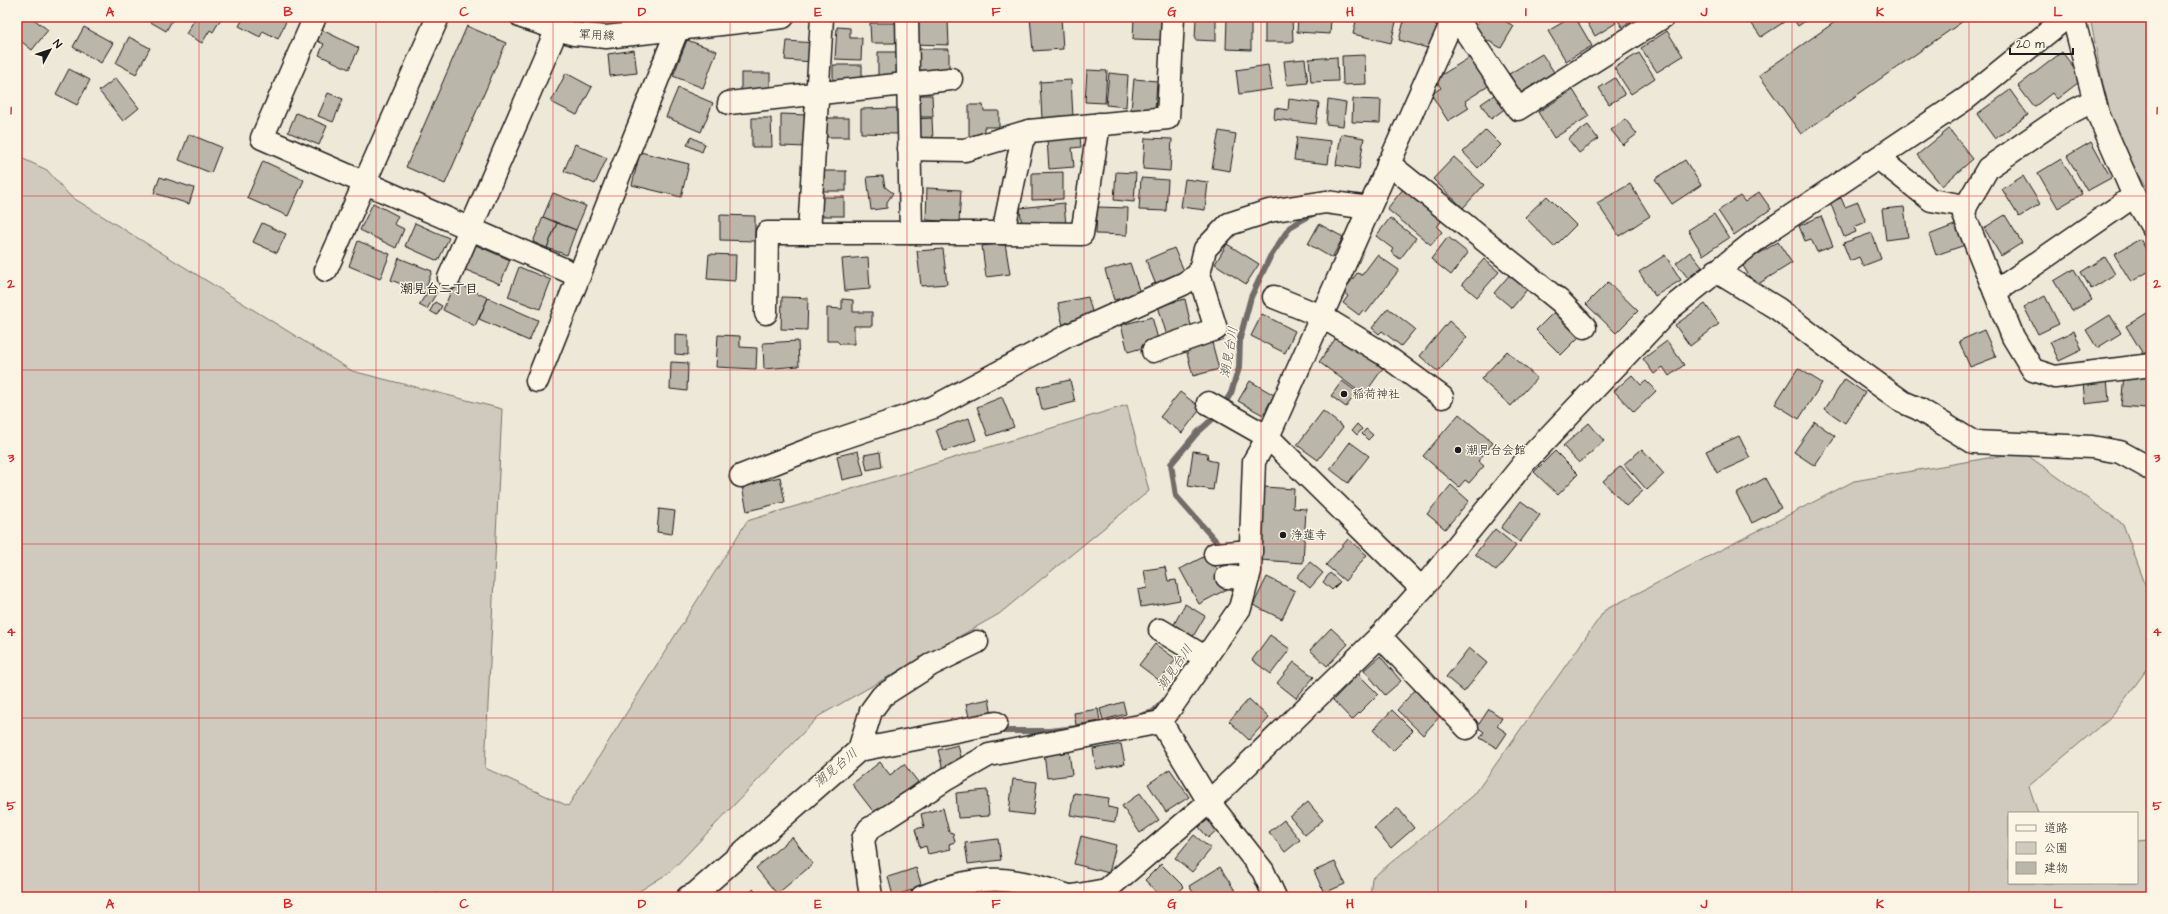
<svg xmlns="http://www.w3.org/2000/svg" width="2168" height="914" viewBox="0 0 2168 914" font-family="'Architects Daughter','Klee One',sans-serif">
<rect width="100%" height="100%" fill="#eee8d9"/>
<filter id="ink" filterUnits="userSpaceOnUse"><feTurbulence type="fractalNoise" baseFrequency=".025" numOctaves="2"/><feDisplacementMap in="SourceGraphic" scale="8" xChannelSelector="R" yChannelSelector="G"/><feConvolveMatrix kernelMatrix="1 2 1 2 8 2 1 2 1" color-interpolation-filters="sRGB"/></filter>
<g filter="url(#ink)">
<g fill="#cfcabd" stroke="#76736c">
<polygon points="2090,17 2151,17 2151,197 2117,139 2102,80"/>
<polygon points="17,156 47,170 70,196 352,371 502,409 485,768 568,806 747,521 1127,405 1149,491 999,614 819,716 670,872 630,897 446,897 437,893 431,897 17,897"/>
<polygon points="2023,452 2123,524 2151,600 2151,664 2113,715 2029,786 2038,813 2009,813 2009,883 2137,883 2137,841 2150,840 2151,897 1370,897 1372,878 1474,795 1605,610 1854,481"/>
</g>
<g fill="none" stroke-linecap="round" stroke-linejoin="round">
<g stroke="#6f6c67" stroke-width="6">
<polyline points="1223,406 1231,393 1239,368 1240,338 1251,297 1270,257 1290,227 1316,212"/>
<polyline points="1218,414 1196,434 1171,464 1176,496 1222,548"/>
<polyline points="1143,715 1153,712 1162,703"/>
<polyline points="997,731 1049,731 1077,728"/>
</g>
</g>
<g fill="#bab6aa" stroke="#1c1c1c">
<polygon points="17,17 31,17 48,30 32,50 17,38"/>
<polygon points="142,17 174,17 166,31"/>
<polygon points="196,17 222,17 213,32 210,30 202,43 186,34"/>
<polygon points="244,17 288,17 278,39 263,31 260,37 239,26"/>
<polygon points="1030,17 1061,17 1063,49 1033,51"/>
<polygon points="1134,17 1163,17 1162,40 1133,39"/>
<polygon points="1196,17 1216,17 1216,41 1195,40"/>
<polygon points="1227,17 1251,17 1251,50 1226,49"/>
<polygon points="1265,17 1292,17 1293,42 1265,42"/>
<polygon points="1298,17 1331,17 1330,34 1297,32"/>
<polygon points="1357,17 1375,17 1396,22 1391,43 1353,34"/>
<polygon points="1405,17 1437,25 1431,49 1399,40"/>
<polygon points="1481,17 1497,17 1514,26 1501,48 1473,32"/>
<polygon points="1572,17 1575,17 1592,46 1566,61 1548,31"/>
<polygon points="1584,17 1612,17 1616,23 1595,36"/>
<polygon points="1616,17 1638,17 1622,27"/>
<polygon points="1747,17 1780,17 1784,22 1761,37"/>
<polygon points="1792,17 1811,17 1798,26"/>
<polygon points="1842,17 1969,17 1801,134 1759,75"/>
<polygon points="912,20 948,20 949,45 912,44"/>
<polygon points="870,23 900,23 900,43 871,43"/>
<polygon points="467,26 506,43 445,184 406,167"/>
<polygon points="84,27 113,43 101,63 73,47"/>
<polygon points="837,27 850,28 850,38 862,38 861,60 835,59"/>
<polygon points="320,29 359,48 349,69 319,55 324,44 315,40"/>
<polygon points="1667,31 1683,56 1657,72 1641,48"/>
<polygon points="129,37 150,48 136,74 116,63"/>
<polygon points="687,40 717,51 703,88 673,76"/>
<polygon points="787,41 815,43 814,62 785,60"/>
<polygon points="912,49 949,49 949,74 913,74"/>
<polygon points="634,50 637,73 610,76 608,54"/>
<polygon points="878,52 898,52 897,81 878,81"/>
<polygon points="2062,52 2083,79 2057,99 2052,93 2034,107 2018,86"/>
<polygon points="1639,53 1655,78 1631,94 1614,68"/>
<polygon points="1542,54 1554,72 1521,93 1509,74"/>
<polygon points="1365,55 1366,84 1343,85 1342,56"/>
<polygon points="1472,56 1490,85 1465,101 1469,108 1448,121 1431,94 1441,88 1435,79"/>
<polygon points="1337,57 1338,81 1311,82 1309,59"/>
<polygon points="1305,59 1308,83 1287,85 1284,61"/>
<rect x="833" y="65" width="29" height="20"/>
<polygon points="1268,65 1272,89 1239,94 1236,70"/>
<polygon points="69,69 90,80 77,105 56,94"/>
<polygon points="1087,70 1107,71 1105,103 1085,102"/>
<polygon points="566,73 592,87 577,115 551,102"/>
<rect x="741" y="73" width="29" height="20"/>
<polygon points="1109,73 1128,75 1126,107 1106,105"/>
<polygon points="116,78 139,108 123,121 99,91"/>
<polygon points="1615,78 1625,95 1609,104 1599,88"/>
<polygon points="1134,79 1157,81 1155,112 1131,110"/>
<polygon points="1071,80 1073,117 1042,118 1040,82"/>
<polygon points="678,88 713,103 701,132 666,117"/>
<polygon points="1573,90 1589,116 1554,138 1538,112"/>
<polygon points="2010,90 2028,115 1995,139 1977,114"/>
<polygon points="1500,91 1510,105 1491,119 1481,104"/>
<polygon points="328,93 343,99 333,122 318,116"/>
<polygon points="913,95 932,95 933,117 913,117"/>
<polygon points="1289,99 1319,103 1316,124 1274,119 1275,108 1288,110"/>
<polygon points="1353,99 1381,100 1380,123 1352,122"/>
<polygon points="1328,100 1346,103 1343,126 1326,124"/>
<polygon points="969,105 983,105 984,111 999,111 999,127 984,127 984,139 969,139"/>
<polygon points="898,108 898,134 861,133 861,109"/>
<polygon points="296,113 327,126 319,145 288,132"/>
<polygon points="781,114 807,115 806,147 781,146"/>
<polygon points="752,118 771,118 772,147 752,147"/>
<rect x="820" y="118" width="29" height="19"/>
<polygon points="932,118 933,141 913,141 913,119"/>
<polygon points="1625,119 1637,134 1623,145 1611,130"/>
<polygon points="1588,125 1598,139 1579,153 1568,139"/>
<polygon points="1949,129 1973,159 1942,186 1917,155"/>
<polygon points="1486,130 1501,145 1478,168 1463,152"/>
<polygon points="1219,131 1236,134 1230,171 1212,168"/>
<polygon points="189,134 221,147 211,173 179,160"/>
<polygon points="1341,134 1364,138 1359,169 1336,165"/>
<polygon points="1080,136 1081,147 1072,148 1074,167 1049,169 1047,139"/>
<polygon points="691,137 705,144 702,152 687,145"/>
<polygon points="1297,137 1331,141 1328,164 1294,160"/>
<polygon points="1145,138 1172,139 1170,171 1143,169"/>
<polygon points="2091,142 2111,178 2087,191 2067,156"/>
<polygon points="575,144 607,158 595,184 564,171"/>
<polygon points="640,152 689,164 681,197 632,185"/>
<polygon points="1454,157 1484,185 1463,208 1433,179"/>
<polygon points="2061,159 2082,194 2058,208 2038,173"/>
<polygon points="1685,160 1701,185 1672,204 1655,179"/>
<polygon points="263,161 304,180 288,216 247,198"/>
<rect x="817" y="171" width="29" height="20"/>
<polygon points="1063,172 1063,199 1032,200 1032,173"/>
<polygon points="1116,172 1136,173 1134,202 1114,200"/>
<polygon points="883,176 885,187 893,193 887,202 887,208 871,210 867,177"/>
<polygon points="2023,176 2040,204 2019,217 2002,189"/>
<polygon points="160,177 194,188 189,204 154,193"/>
<polygon points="1141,178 1168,180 1166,211 1139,210"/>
<polygon points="1185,179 1208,182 1205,210 1181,207"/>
<polygon points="1630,184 1650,216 1619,236 1597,203"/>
<polygon points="927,188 961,190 959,222 926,220"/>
<polygon points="1404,188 1442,220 1437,227 1442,232 1431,245 1387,209"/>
<polygon points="1759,192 1771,209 1734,235 1718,211 1740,196 1745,202"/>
<polygon points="553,193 586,206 576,230 543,217"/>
<polygon points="1547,196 1576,225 1554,247 1525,217"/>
<rect x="816" y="197" width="28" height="19"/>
<polygon points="1841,198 1845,207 1858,202 1866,222 1854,227 1856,232 1844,237 1830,202"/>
<polygon points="373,203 398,216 394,224 404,229 396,248 360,230"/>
<polygon points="1064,203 1066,225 1022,229 1020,208"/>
<polygon points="1097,207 1128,208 1127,235 1096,234"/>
<polygon points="1904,207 1908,237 1886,240 1882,209"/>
<polygon points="1714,214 1729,238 1703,255 1688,230"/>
<polygon points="720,215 755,216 755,241 720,240"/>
<polygon points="2005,215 2022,243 2001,256 1984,228"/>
<polygon points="1821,216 1833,246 1817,252 1811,239 1805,241 1799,226"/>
<polygon points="543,217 557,223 547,248 533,242"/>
<polygon points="1390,218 1416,238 1400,259 1391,252 1393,249 1376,236"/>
<polygon points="262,223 286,234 277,253 253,242"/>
<polygon points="415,223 449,238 438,261 405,246"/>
<polygon points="557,223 576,230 567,255 547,248"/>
<polygon points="1319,224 1343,237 1332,258 1308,244"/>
<polygon points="1957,224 1965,245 1936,255 1929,235"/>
<polygon points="1872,233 1881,259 1863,266 1859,257 1850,261 1843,243"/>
<polygon points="1448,237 1468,253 1451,275 1431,259"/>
<polygon points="2140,239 2151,258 2151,270 2131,282 2114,254"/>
<polygon points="358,241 390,254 380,279 349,266"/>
<polygon points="1778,242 1792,263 1755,286 1742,264"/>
<polygon points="471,243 510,260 500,284 461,268"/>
<polygon points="1005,243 1010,274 986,277 982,246"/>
<polygon points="1227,244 1259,264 1246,284 1215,264"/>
<polygon points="1174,248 1185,273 1156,285 1146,260"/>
<polygon points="943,249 947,284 921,286 917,251"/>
<polygon points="1690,252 1702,267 1688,278 1676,263"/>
<polygon points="709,254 736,255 735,281 707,279"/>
<polygon points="1377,255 1399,270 1366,313 1363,310 1359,315 1343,303 1348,296 1343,292 1357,273 1362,275"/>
<polygon points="1665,255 1681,280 1655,296 1639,272"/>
<polygon points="868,257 870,289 845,291 842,259"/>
<polygon points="2105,257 2115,274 2091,289 2081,272"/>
<polygon points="399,258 432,271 424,293 391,280"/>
<polygon points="1484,259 1499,272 1477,297 1462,284"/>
<polygon points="1130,263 1140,293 1114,300 1105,270"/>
<polygon points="519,267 551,280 540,309 508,297"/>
<polygon points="2074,269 2092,300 2072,311 2054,281"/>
<polygon points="1512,272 1529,287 1512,308 1494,293"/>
<polygon points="455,282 488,298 475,326 443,310"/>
<polygon points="1608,282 1638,311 1616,333 1586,304"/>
<polygon points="430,288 437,292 427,309 419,305"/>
<polygon points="2045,296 2059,324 2038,334 2024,307"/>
<polygon points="782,297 808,298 807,330 781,329"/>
<polygon points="1088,297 1094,319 1063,326 1058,303"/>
<polygon points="488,298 538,320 529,341 479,319"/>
<polygon points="842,299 853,300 853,312 872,312 872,326 854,326 854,344 840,344 837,341 827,341 827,308 842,309"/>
<polygon points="1185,299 1192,330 1167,336 1158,306"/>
<polygon points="435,302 442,306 437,315 430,311"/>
<polygon points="1705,304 1719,324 1690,346 1675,325"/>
<polygon points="1388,308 1415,329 1401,346 1382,331 1379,334 1372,328"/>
<polygon points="1554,312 1579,337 1561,355 1536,330"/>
<polygon points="2147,313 2151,319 2151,349 2143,354 2126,326"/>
<polygon points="1262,314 1295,331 1285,353 1251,336"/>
<polygon points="2110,315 2121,333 2097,348 2086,330"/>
<polygon points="1152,317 1159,343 1128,352 1121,325"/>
<polygon points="1449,321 1467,337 1438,372 1420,356"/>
<polygon points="1984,330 1996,357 1970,367 1959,341"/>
<polygon points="2074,331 2082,350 2059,361 2050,342"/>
<polygon points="675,334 688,335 688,355 675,354"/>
<polygon points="718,335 740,336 740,347 757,348 756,369 716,367"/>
<polygon points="1338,335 1383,368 1364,395 1319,362"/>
<polygon points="1211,339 1219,369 1193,376 1185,345"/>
<polygon points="798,341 799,366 764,369 763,343"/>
<polygon points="1667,341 1684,365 1669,376 1663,367 1654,374 1643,359"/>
<polygon points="1507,351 1537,378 1511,406 1481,379"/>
<polygon points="671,362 688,363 687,391 670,389"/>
<polygon points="1798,368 1822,383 1799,419 1775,404"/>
<polygon points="1632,375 1641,385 1646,381 1656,391 1634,412 1614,391"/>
<polygon points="2124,375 2148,377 2146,408 2121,406"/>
<polygon points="1845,379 1865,393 1845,423 1825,409"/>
<polygon points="2107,379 2109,401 2085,404 2083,382"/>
<polygon points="1070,380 1075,402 1042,410 1037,387"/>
<polygon points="1250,381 1274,395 1263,415 1238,401"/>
<polygon points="1342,381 1357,392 1346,407 1331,396"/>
<polygon points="1180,392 1201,408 1182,433 1160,417"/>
<polygon points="1002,397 1014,427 988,436 977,407"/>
<polygon points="1323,411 1343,427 1318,460 1297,445"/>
<polygon points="1459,414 1493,443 1478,461 1484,466 1469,483 1465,480 1459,487 1423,456"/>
<polygon points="969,418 976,440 944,451 936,430"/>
<polygon points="1815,422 1835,436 1815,466 1794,452"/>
<polygon points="1589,423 1604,441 1579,463 1563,446"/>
<polygon points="1357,424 1362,429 1357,435 1352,430"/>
<polygon points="1366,429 1373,435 1368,440 1362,434"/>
<polygon points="1739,436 1750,458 1717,473 1706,451"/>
<polygon points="1350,442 1369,456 1348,483 1330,469"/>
<polygon points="1642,449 1664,474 1647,490 1624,464"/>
<polygon points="858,451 864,475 842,480 837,456"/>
<polygon points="1193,451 1207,453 1208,460 1217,462 1213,490 1188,486"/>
<polygon points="1555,451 1578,474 1558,495 1534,472"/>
<polygon points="880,452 882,467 867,470 864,455"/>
<polygon points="1621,466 1643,491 1626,506 1603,481"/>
<polygon points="780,477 785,502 747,511 742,486"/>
<polygon points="1765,478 1781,508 1752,523 1736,494"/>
<polygon points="1451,485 1469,501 1445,529 1427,514"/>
<polygon points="1264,487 1294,489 1293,508 1306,509 1303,563 1260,560"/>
<polygon points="1521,501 1540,515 1520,542 1501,528"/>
<polygon points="659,509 675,511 672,534 657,532"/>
<polygon points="1495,529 1516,546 1496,571 1475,554"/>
<polygon points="1348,539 1367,555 1345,581 1326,565"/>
<polygon points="1209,554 1227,589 1199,604 1180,569"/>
<polygon points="1310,562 1323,573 1310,588 1297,577"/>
<polygon points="1165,567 1168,581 1176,580 1180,600 1141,607 1138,590 1147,588 1144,570"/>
<polygon points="1330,573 1340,582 1332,590 1323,582"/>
<polygon points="1267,577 1295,591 1282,619 1253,605"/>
<polygon points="1185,604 1205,616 1191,640 1172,628"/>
<polygon points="1331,628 1348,644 1327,666 1310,650"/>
<polygon points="1270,635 1290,649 1271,674 1252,660"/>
<polygon points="1155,644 1176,659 1160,681 1139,665"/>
<polygon points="1469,648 1487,663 1464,692 1446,677"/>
<polygon points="1380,656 1401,681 1385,695 1364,670"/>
<polygon points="1294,662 1314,677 1296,698 1277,683"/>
<polygon points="1358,674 1378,694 1352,720 1333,700"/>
<polygon points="1415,690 1441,715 1423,735 1397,710"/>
<polygon points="989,699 992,716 970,721 966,704"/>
<polygon points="1249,699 1269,718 1249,740 1229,721"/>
<polygon points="1123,702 1126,714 1103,720 1100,709"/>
<polygon points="1098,709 1100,721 1076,725 1074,713"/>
<polygon points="1489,709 1502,718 1497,726 1507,733 1497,748 1480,738 1484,732 1477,727"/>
<polygon points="1392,710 1413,731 1393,751 1373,730"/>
<polygon points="1121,744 1125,764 1096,769 1093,749"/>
<polygon points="958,745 963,765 943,770 938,750"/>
<polygon points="1069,751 1072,775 1047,778 1044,754"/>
<polygon points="880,762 890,775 904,764 918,782 876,815 852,784"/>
<polygon points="1170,769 1189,797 1166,812 1148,784"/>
<polygon points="1013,779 1037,782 1033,815 1009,812"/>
<polygon points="987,790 989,816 958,818 956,793"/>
<polygon points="1074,793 1109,798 1108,807 1117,809 1115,822 1070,815"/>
<polygon points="1140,793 1159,820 1140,833 1122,806"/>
<polygon points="1308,802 1323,820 1305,835 1290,817"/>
<polygon points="943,808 949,832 953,833 955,842 949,844 951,849 928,854 926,846 920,848 915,829 924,827 921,814"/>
<polygon points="1398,808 1414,828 1391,848 1374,828"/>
<polygon points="1210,818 1219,828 1208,838 1199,827"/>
<polygon points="1284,820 1300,840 1285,852 1269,832"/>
<polygon points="1194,835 1211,849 1192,872 1175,858"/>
<polygon points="1081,836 1116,845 1109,873 1074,864"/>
<polygon points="792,837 813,864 777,894 756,868"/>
<polygon points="998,839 1001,860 968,864 965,843"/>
<polygon points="1335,862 1345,884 1324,893 1314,871"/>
<polygon points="1161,864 1184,887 1173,897 1161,897 1145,880"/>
<polygon points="1220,867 1239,897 1196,897 1189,886"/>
<polygon points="916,868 922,887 893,896 888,877"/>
<polygon points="754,889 760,897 744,897"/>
</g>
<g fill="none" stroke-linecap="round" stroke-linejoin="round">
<g stroke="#1c1c1c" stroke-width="25">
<g id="minor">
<polyline points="315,17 262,138 579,276"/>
<polyline points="907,17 911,233"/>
<polyline points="1456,17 1518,109 1663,17"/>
<polyline points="2073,17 2098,114 2134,196 2151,225"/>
<polyline points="2094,100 2062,117 1988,168 1966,206 1964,215 2013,337 2033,370 2055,377 2151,365"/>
<polyline points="729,103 951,79"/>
<polyline points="909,149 965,150 1029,131"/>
<polyline points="1878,158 1931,200 1966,206"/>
<polyline points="1388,163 1561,302 1585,327"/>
<polyline points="809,233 822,17"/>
<polyline points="1003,233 1082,234 1099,124"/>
<polyline points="326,270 438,17"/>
<polyline points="1716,271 1778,309 1839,356 1903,402 1919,409 1973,442 2092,447 2120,452 2151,469"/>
<polyline points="449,278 557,29"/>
<polyline points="1995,292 2134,196"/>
<polyline points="1274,297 1321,316 1382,353 1442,397"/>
<polyline points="766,313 767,233 1003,233 1022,141 1029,131 1168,118 1173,17"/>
<polyline points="1153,351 1216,329 1199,274"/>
<polyline points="537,381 678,28"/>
<polyline points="1208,403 1268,437 1422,589"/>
<polyline points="741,476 813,448 934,407 1069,335 1183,284 1199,274 1205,249 1229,224 1269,211 1326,202 1369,208"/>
<polyline points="1215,554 1251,551"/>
<polyline points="1227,577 1248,578"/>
<polyline points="1160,630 1206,658"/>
<polyline points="1380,636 1467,728"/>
<polyline points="1161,722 1209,802 1263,871 1275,897"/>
<polyline points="859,750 996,723"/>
<polyline points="688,897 695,894 859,750 871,711 882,696 932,664 977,642"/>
<polyline points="871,897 863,839 869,829 945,780 989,755 1161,722 1240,608 1250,571 1254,461 1268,437 1454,17"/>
<path d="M922,897C943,889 965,881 988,880C1015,878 1043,888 1069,896"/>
<polyline points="1067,897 1106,890 1209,802 1380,636 1422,589 1525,462 1671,308 1761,236 1967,98 2067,17"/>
</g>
</g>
<g stroke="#1c1c1c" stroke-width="25">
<polyline id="tertiary" points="522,17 574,34 606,37 783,17"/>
</g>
<use href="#minor" stroke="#fcf5e5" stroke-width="22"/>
<use href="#tertiary" stroke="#fcf5e5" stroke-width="22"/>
</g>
</g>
<path fill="none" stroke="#d62828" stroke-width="1" stroke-opacity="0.55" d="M199,17V897M376,17V897M553,17V897M730,17V897M907,17V897M1084,17V897M1261,17V897M1438,17V897M1615,17V897M1792,17V897M1969,17V897M17,196H2151M17,370H2151M17,544H2151M17,718H2151"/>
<g fill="#1c1c1c" stroke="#fcf5e5" stroke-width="1.5">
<circle cx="1344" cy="394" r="4"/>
<circle cx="1458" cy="450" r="4"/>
<circle cx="1283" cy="535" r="4"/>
</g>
<g text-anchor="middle" stroke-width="3" stroke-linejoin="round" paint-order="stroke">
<g font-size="12" fill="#1c1c1c" stroke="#fcf5e5">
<text transform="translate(597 35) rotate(2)" y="4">軍用線</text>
</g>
<g font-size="12" fill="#1c1c1c" stroke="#fcf5e5" text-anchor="start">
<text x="1352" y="398">稲荷神社</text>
<text x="1466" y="454">潮見台会館</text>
<text x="1291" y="539">浄蓮寺</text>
</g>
<g font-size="13" font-weight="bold" fill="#1c1c1c" stroke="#fcf5e5">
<text x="439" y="293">潮見台二丁目</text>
</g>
<g font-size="13" font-style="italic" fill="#5b5854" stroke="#fcf5e5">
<text transform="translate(1228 352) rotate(-80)" y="5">潮見台川</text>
<text transform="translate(1174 667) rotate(-55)" y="5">潮見台川</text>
<text transform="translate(835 767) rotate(-40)" y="5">潮見台川</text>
</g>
</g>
<rect width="2168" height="914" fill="none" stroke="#fcf5e5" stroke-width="44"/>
<rect x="2008" y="812" width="130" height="72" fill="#fcf5e5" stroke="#a29e95"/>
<rect x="2016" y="825" width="20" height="6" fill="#fcf5e5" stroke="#a29e95"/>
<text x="2044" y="832" font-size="12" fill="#1c1c1c">道路</text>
<rect x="2016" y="842" width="20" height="12" fill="#cfcabd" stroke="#a29e95"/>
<text x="2044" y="852" font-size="12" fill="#1c1c1c">公園</text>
<rect x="2016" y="862" width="20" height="12" fill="#bab6aa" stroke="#a29e95"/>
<text x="2044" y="872" font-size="12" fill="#1c1c1c">建物</text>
<g transform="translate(50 50) rotate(50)" stroke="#fcf5e5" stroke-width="3" paint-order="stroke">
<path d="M0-3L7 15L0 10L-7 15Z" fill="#1c1c1c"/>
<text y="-6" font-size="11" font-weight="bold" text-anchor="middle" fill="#1c1c1c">N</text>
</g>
<path d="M2010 48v6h63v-6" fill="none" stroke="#1c1c1c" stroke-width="2"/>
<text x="2016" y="48" font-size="12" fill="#1c1c1c" stroke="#fcf5e5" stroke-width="3" paint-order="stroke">20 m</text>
<rect x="22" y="22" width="2124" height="870" fill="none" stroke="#d62828" stroke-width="1.5"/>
<g font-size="13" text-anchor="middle" font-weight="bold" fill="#d62828">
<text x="110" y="16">A</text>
<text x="288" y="16">B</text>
<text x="464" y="16">C</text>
<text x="642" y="16">D</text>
<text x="818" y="16">E</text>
<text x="996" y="16">F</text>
<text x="1172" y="16">G</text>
<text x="1350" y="16">H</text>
<text x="1526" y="16">I</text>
<text x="1704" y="16">J</text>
<text x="1880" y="16">K</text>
<text x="2058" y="16">L</text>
<text x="11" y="114">1</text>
<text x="2157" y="114">1</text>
<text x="11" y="288">2</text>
<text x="2157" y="288">2</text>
<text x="11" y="462">3</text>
<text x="2157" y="462">3</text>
<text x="11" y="636">4</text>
<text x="2157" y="636">4</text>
<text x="11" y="810">5</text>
<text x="2157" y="810">5</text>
<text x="110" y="908">A</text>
<text x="288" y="908">B</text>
<text x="464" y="908">C</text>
<text x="642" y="908">D</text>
<text x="818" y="908">E</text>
<text x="996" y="908">F</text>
<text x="1172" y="908">G</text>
<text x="1350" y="908">H</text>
<text x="1526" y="908">I</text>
<text x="1704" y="908">J</text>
<text x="1880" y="908">K</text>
<text x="2058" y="908">L</text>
</g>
</svg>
